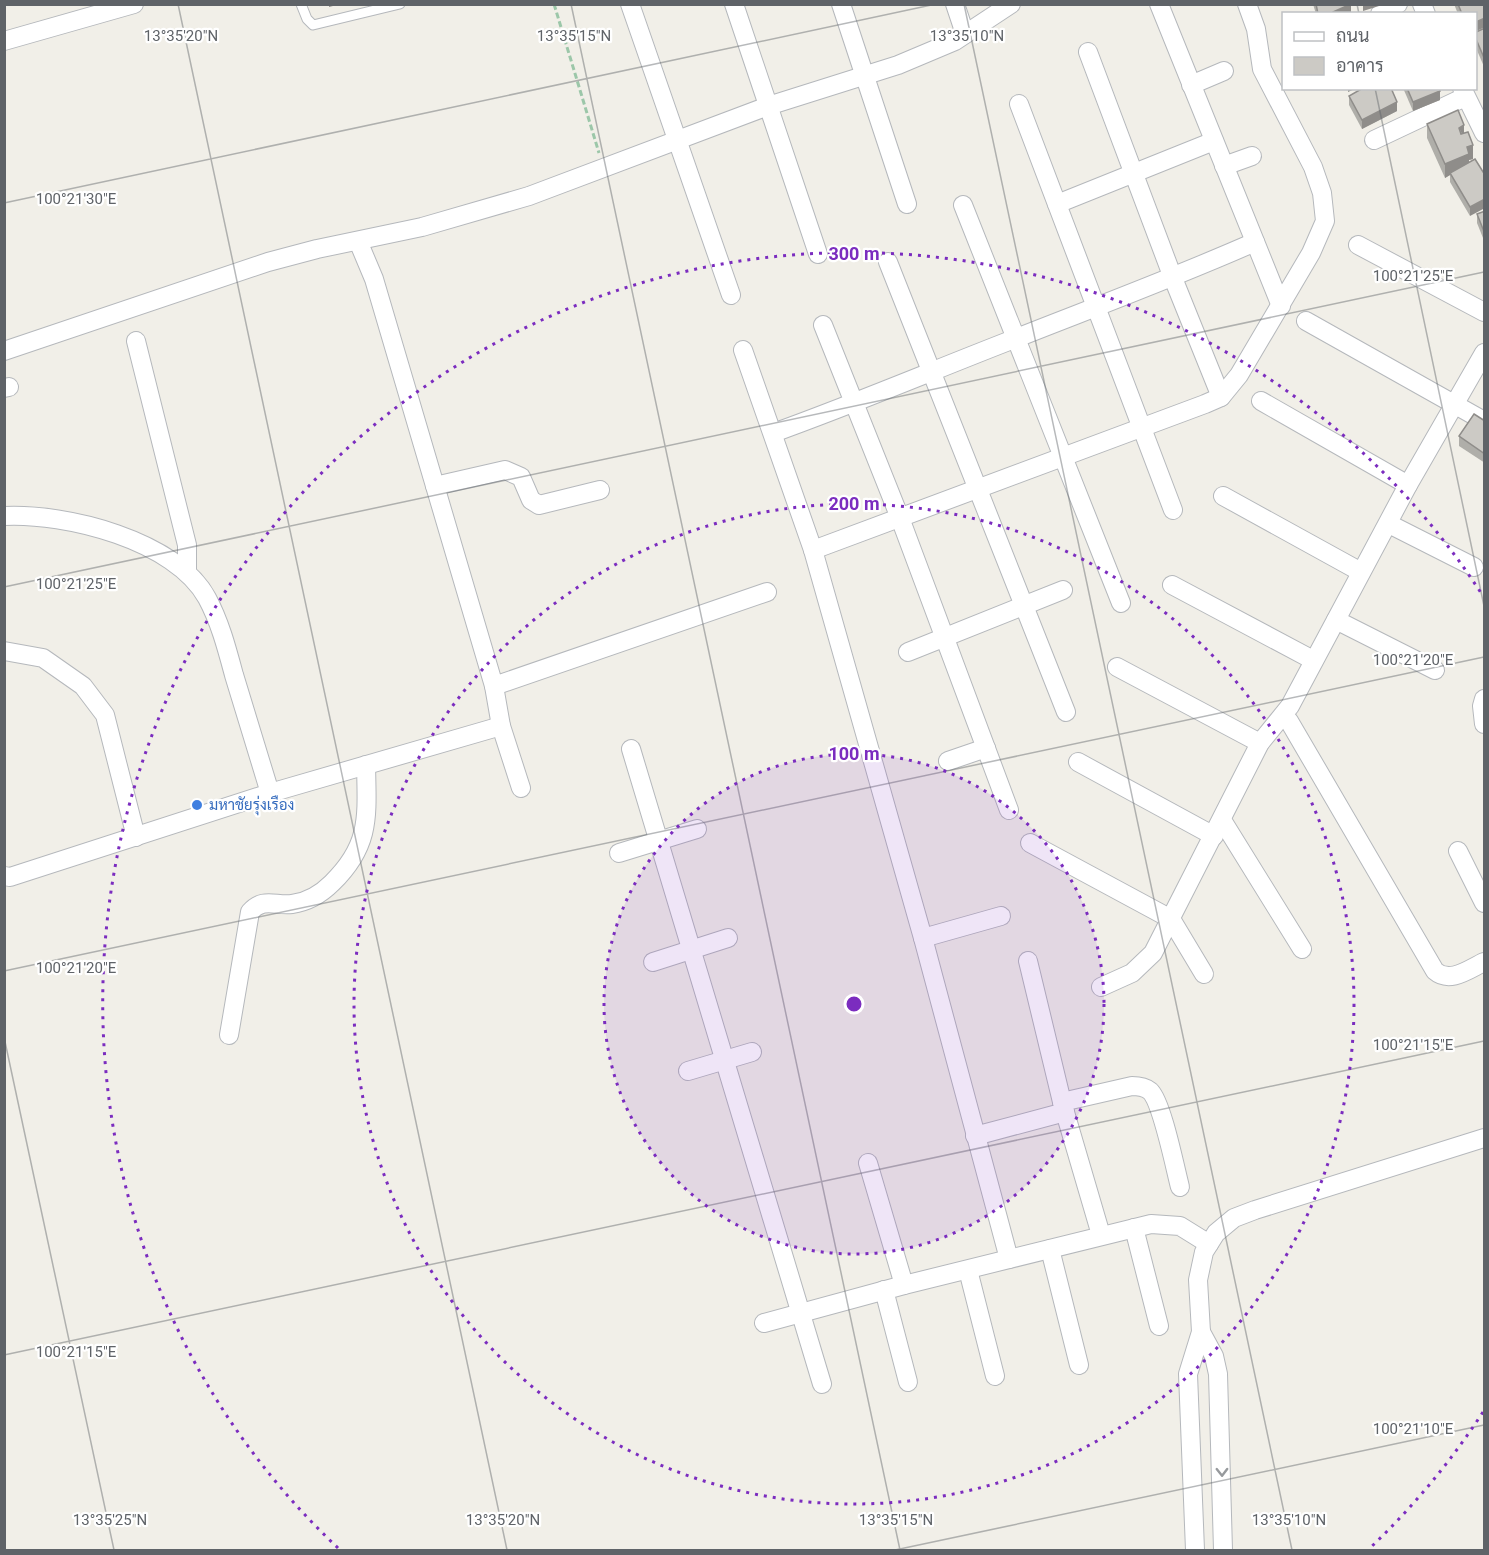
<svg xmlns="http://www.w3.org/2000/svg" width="1489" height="1555" viewBox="0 0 1489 1555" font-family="Roboto,Sarabun,sans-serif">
<rect width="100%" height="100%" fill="#f1efe8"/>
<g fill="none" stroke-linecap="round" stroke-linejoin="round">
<g stroke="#b5b8bc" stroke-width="11">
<polyline id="service" points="301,4 307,19 313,25 400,4"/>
</g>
<g stroke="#b5b8bc" stroke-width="20">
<g id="minor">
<polyline points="630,4 731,295"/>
<polyline points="734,4 818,254"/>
<polyline points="841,4 907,204"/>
<polyline points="955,4 965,34"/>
<polyline points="1159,4 1281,306"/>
<polyline points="1422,4 1426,14"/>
<polyline points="1380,14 1398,4"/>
<polyline points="4,41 134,4"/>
<polyline points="1088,52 1173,278 1221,397"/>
<polyline points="1191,85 1224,71"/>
<polyline points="1462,88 1484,133"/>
<polyline points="1019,104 1173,510"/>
<polyline points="1374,140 1465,97"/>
<polyline points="1224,166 1252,156"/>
<polyline points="1057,204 1214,141"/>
<polyline points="963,205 1121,603"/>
<polyline points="358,241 374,279 494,686 501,726 521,788"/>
<polyline points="1358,245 1484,312"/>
<polyline points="888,262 1066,712"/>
<polyline points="1306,321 1484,421"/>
<polyline points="823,325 900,518 1009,810"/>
<polyline points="136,341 187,545 187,572"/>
<polyline points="743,350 813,550 923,938 1009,1259"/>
<polyline points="4,351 268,262 317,249 422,227 529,196 768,106 898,65 955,41 1011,4"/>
<polyline points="4,388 9,387"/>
<polyline points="1261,401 1408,485"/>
<path d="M773,433C854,404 934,370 1014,339C1095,307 1176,277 1255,242"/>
<polyline points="435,486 505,470 521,477 531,500 539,505 600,490"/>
<polyline points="1223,496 1361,572"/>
<path d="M4,516C66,513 175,540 207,598C220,622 227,649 234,675C246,715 258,754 270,793"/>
<polyline points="1389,524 1474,567"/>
<polyline points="813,550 1205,404 1221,397 1239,375 1311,253 1325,221 1322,193 1313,167 1262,69 1256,29 1247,4"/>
<polyline points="1172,585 1313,660"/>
<polyline points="1336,620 1435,670"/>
<polyline points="4,651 43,658 83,686 105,715 136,837"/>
<polyline points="908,652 1063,590"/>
<polyline points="1117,667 1260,743"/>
<polyline points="494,686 767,592"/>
<polyline points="1484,699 1482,706 1484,724"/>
<path d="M1284,717L1289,721L1435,971C1450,984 1469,969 1484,962"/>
<polyline points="631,749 822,1384"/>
<polyline points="948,761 986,748"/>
<polyline points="1078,762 1214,836"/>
<polyline points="1222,820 1302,949"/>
<polyline points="1030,843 1171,919 1204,974"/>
<polyline points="1458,851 1484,903"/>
<polyline points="619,853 697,829"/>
<polyline points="4,876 10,877 270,793 501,726"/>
<polyline points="923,938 1001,916"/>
<polyline points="1028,961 1062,1102 1101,1235"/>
<polyline points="653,962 728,938"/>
<polyline points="1101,987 1132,973 1153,953 1260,743 1290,706 1408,485 1484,353"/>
<path d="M229,1035L250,912C263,897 275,906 292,904C307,902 321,894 332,883C371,845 367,816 366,765"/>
<polyline points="688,1071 752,1052"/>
<path d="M1062,1102L1132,1086C1139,1086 1145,1087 1150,1091C1162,1102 1175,1168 1180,1187"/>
<polyline points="975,1136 1065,1112"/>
<polyline points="868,1163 904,1285"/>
<polyline points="1134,1228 1159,1326"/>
<polyline points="1050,1249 1079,1365"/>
<polyline points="968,1270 995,1376"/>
<polyline points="884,1290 908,1382"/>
<polyline points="764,1323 904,1285 1151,1224 1180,1226 1209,1244"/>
<polyline points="1201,1332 1214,1356 1218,1374 1223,1550"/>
<polyline points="1195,1550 1188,1374 1201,1332 1198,1280 1204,1252 1216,1233 1234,1218 1255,1210 1484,1138"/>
</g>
</g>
<polyline stroke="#9cc7a9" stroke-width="3" stroke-dasharray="6 3" stroke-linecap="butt" points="554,4 599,153"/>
<use href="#service" stroke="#fff" stroke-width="9"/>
<use href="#minor" stroke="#fff" stroke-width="18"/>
</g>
<g fill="#afaea9">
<polygon points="1313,4 1351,4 1351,14 1316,14"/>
<polygon points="1454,4 1485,4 1485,27 1476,31 1476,14 1458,14"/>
<polygon points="1485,28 1485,69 1476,48 1476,32"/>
<polygon points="1403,88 1439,88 1440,100 1413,111"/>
<polygon points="1349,96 1397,111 1362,129 1349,105"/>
<polygon points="1427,124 1464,133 1473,159 1469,160 1469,162 1475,159 1470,216 1450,182 1450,175 1445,178 1427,138"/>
<polygon points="1485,211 1485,243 1477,223 1477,214"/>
<polygon points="1485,421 1485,463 1459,446 1459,436"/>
</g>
<g fill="#8f8d8a">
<polygon points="329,4 341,4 329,7"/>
<polygon points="1351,4 1351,14 1333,14 1333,12"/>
<polygon points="1363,4 1379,4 1379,6 1363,11"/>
<polygon points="1485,18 1485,27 1476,31 1476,22"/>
<polygon points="1348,88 1357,88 1348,92"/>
<polygon points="1440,91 1440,100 1413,111 1413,102"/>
<polygon points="1397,102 1397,111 1362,129 1362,120"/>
<polygon points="1464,125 1464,138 1459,128"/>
<polygon points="1473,145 1473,159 1469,160 1469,168 1450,173 1450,175 1445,178 1445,164 1467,147"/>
<polygon points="1485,199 1485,208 1470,216 1470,207"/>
</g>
<g fill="#cccac5" stroke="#8f8d8a" stroke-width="1.5">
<polygon points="1316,4 1351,4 1333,12 1333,14 1318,14"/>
<polygon points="1458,4 1485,4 1485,18 1476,22 1476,14 1462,14"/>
<polygon points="1485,28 1485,60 1476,39 1476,32"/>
<polygon points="1363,88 1391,88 1397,102 1362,120 1349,96"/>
<polygon points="1407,88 1439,88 1440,91 1413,102"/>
<polygon points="1458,110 1464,125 1459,128 1461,134 1468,132 1473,145 1467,147 1469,154 1445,164 1427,124"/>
<polygon points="1475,159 1485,175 1485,199 1470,207 1450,173"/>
<polygon points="1485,211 1485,234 1477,214"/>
<polygon points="1474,414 1485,421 1485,454 1459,436"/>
</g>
<defs><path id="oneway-chevron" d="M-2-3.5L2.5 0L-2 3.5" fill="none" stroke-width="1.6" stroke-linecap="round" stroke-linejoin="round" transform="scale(1.5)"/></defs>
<use stroke="#979a9d" href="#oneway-chevron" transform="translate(1222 1472) rotate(89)"/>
<path fill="none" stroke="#5f6368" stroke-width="1.5" stroke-opacity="0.45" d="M178,4L507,1550M571,4L900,1550M964,4L1292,1550M1357,4L1359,14M1375,88L1484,606M4,203L936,4M4,587L1484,272M4,971L1484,657M4,1037L114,1550M4,1355L1484,1041M895,1550L1484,1425"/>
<circle cx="854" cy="1004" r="250" fill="#7b2cbf" fill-opacity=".12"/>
<g fill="none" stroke="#7b2cbf" stroke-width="3" stroke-dasharray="3 6">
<circle cx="854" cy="1004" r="250"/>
<circle cx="854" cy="1004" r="500"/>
<path d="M1483 1412A750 750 0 0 1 1370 1548M338 1548A750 750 0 1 1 1483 596"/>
</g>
<circle fill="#3f7fe0" stroke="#fff" stroke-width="2" cx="197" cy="805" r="6"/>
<g text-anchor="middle" stroke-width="4.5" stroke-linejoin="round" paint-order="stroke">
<g font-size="15" fill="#366cbe" stroke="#fff" text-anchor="start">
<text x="209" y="810">มหาชัยรุ่งเรือง</text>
</g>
</g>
<g font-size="15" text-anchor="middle" fill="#5f6368" stroke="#fff" stroke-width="4.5" stroke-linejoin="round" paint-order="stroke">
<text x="181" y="41">13°35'20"N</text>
<text x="574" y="41">13°35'15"N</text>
<text x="967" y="41">13°35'10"N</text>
<text x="76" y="204">100°21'30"E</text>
<text x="1413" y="281">100°21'25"E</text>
<text x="76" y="589">100°21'25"E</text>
<text x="1413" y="665">100°21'20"E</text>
<text x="76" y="973">100°21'20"E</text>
<text x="1413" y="1050">100°21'15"E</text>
<text x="76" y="1357">100°21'15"E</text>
<text x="1413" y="1434">100°21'10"E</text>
<text x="110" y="1525">13°35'25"N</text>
<text x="503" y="1525">13°35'20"N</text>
<text x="896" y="1525">13°35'15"N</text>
<text x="1289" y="1525">13°35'10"N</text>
</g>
<circle cx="854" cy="1004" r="9" fill="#7b2cbf" stroke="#fff" stroke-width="3"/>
<g font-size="18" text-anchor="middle" font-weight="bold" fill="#7b2cbf" stroke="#fff" stroke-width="4.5" stroke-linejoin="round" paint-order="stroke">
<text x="854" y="260">300 m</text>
<text x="854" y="510">200 m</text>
<text x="854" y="760">100 m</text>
</g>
<rect width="1489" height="1555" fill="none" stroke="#5f6368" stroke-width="12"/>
<rect x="1282" y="12" width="195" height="78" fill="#ffffff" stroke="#bfc1c3" stroke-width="1.5"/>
<rect x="1294" y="32" width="30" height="9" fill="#ffffff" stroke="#bfc1c3" stroke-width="1.5"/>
<text x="1336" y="42" font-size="18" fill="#5f6368">ถนน</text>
<rect x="1294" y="57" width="30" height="18" fill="#cccac5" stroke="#bfc1c3" stroke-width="1.5"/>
<text x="1336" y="72" font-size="18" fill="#5f6368">อาคาร</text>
</svg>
